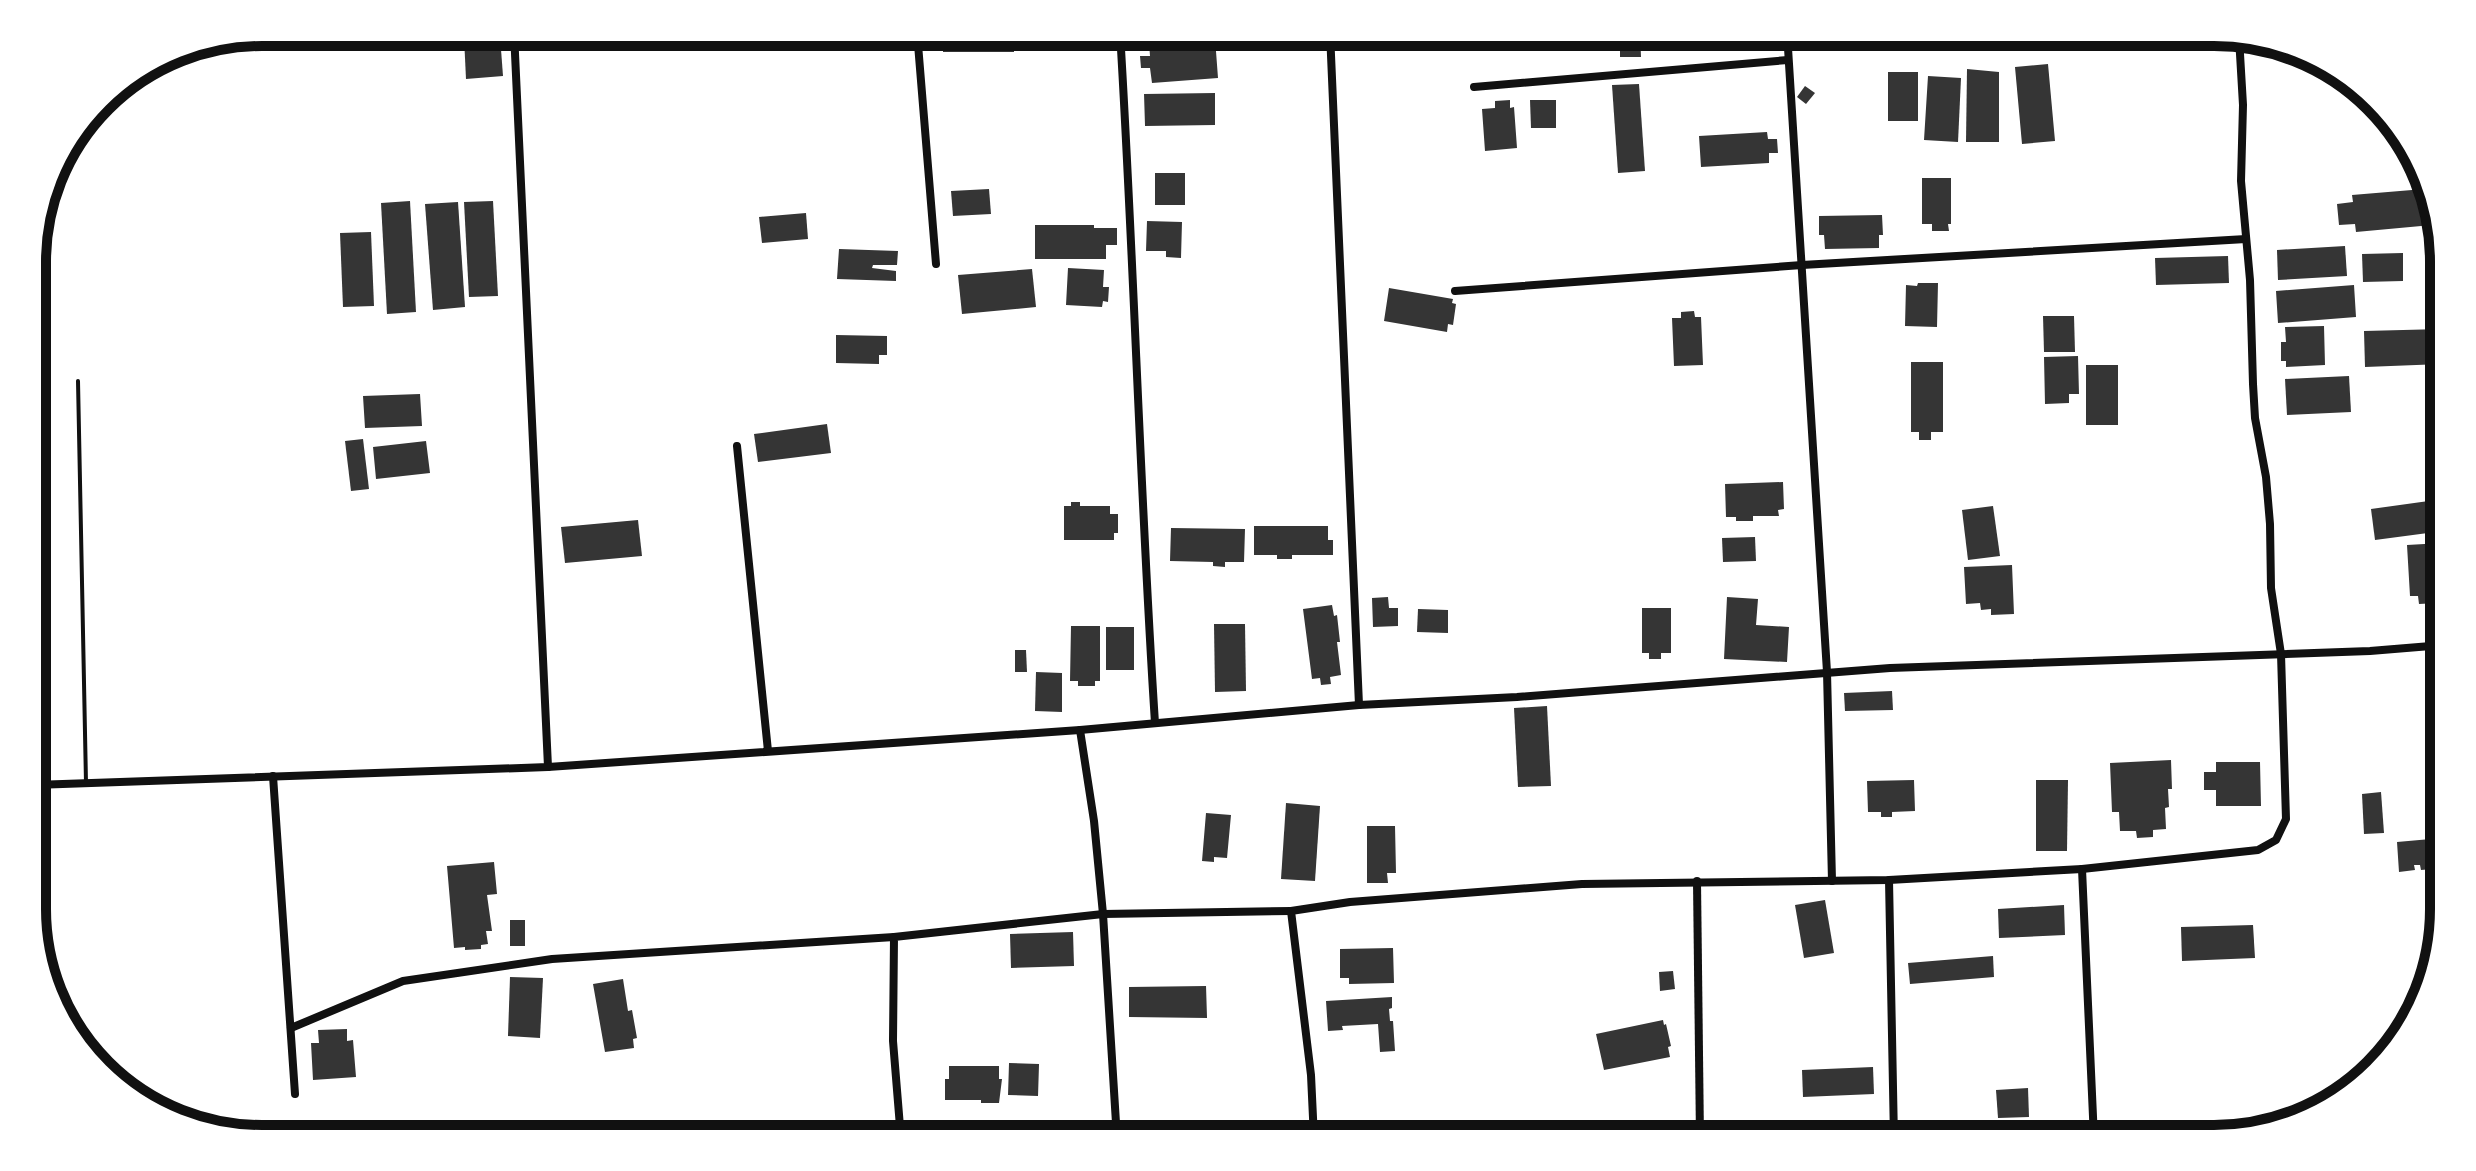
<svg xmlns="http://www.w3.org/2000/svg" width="2476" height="1171" viewBox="0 0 2476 1171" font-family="Montserrat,sans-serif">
<rect width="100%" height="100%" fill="#fff"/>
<g fill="#353535">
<rect x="943" y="32" width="71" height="20"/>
<polygon points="1560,32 1597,32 1597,47 1560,48"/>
<polygon points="1607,32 1640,32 1641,57 1620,57 1620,50 1608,51"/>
<polygon points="1202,34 1202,39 1215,38 1218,78 1152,83 1150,68 1141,68 1140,56 1150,56 1149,42 1167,41 1167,36"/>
<polygon points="500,36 503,76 466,79 464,37"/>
<polygon points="2048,64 2055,141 2022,144 2015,67"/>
<polygon points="1967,69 1999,72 1999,142 1966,142"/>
<rect x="1888" y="72" width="30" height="49"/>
<polygon points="1928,76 1961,78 1958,142 1924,140"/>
<polygon points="1639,84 1645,171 1618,173 1612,85"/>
<polygon points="1805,86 1815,93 1806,104 1797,97"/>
<polygon points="1215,93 1215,125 1145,126 1144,94"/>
<polygon points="1510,100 1510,108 1514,107 1517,148 1485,151 1482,109 1495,108 1495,101"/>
<polygon points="1530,100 1556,100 1556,128 1531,128"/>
<polygon points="1767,132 1768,139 1777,139 1778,153 1769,153 1769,163 1701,167 1699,136"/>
<rect x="1155" y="173" width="30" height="32"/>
<polygon points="1922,178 1951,178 1951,224 1948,224 1949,231 1932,231 1932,224 1922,224"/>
<polygon points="989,189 991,214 953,216 951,191"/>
<polygon points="2424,189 2430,202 2432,225 2356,232 2355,224 2339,225 2337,204 2353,202 2352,195"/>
<polygon points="410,201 416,312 387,314 381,203"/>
<polygon points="493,201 498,296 469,297 464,202"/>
<polygon points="458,202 465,307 433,310 425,204"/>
<polygon points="806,213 808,239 762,243 759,217"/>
<polygon points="1882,215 1883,235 1879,235 1879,248 1825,249 1824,235 1819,235 1819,216"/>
<polygon points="1147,221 1182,222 1181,258 1166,257 1166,251 1146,251"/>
<polygon points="1035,225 1094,225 1094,228 1117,228 1117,245 1106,245 1106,259 1035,259"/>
<polygon points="371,232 374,306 343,307 340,233"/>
<polygon points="2345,246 2347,276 2278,280 2277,250"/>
<polygon points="839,249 898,251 897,265 873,265 872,268 896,271 896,281 837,279"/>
<polygon points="2403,253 2403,281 2363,282 2362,254"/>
<polygon points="2228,256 2229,283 2156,285 2155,258"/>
<polygon points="1068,268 1104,270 1103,287 1109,287 1108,302 1103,301 1102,307 1066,305"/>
<polygon points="1032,269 1036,307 962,314 958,275"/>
<polygon points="1918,283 1938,283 1937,327 1905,326 1906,285 1917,286"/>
<polygon points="2354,285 2356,317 2278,323 2276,291"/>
<polygon points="1389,288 1453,299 1452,303 1456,304 1453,325 1448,324 1447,332 1384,321"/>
<polygon points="1694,311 1695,317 1701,317 1703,365 1674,366 1672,318 1681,318 1681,312"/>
<polygon points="2043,316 2074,316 2075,352 2044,352"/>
<polygon points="2324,326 2325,365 2286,367 2286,361 2281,361 2281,342 2286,342 2285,327"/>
<polygon points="2442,329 2442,364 2365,367 2364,331"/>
<polygon points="836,335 887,336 887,355 879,355 879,364 836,363"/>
<polygon points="2078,356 2079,394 2069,394 2069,403 2045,404 2044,357"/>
<polygon points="1911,362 1943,362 1943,432 1931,432 1931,440 1919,440 1919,432 1911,432"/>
<rect x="2086" y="365" width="32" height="60"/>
<polygon points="2349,376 2351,412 2287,415 2285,379"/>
<polygon points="420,394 422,426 365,428 363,396"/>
<polygon points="827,424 831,453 758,462 754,434"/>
<polygon points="363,439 369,489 351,491 345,441"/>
<polygon points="426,441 430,473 376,479 373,447"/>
<polygon points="1783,482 1784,509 1778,510 1779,516 1753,516 1753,521 1736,521 1736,517 1726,517 1725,484"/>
<polygon points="2443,499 2443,531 2375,540 2371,509"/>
<polygon points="1071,502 1080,502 1080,506 1110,506 1110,514 1118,514 1118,533 1114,533 1114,540 1064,540 1064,506 1071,506"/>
<polygon points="1993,506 2000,556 1968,560 1962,510"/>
<polygon points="638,520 642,556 565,563 561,527"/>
<polygon points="1254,526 1328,526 1328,540 1333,540 1333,555 1292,555 1292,559 1277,559 1277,555 1254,555"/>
<polygon points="1171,528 1245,529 1244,562 1225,562 1225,567 1213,566 1213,562 1170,561"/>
<polygon points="1755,537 1756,561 1723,562 1722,538"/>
<polygon points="2442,543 2443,595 2438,595 2438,603 2419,604 2418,596 2410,596 2407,545"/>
<polygon points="2012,565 2014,614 1991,615 1991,609 1981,610 1980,603 1966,604 1964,567"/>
<polygon points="1388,597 1389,608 1398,608 1398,626 1373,627 1372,598"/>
<polygon points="1727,597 1758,599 1756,625 1789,627 1787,662 1724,659"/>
<polygon points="1332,605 1334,616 1337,615 1340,642 1337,642 1341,675 1330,677 1331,684 1321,685 1320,678 1312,679 1303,609"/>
<polygon points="1642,608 1671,608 1671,653 1661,653 1661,659 1649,659 1649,653 1642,653"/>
<polygon points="1418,609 1448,610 1448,633 1417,632"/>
<polygon points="1214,624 1245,624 1246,691 1215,692"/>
<polygon points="1071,626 1100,626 1100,681 1095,681 1095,686 1078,686 1078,681 1070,681"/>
<rect x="1106" y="627" width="28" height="43"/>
<polygon points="1015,650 1026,650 1027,672 1015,672"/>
<polygon points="1036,672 1062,673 1062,712 1035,711"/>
<polygon points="1892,691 1893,710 1845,711 1844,693"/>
<polygon points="1547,706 1551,786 1518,787 1514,708"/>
<polygon points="2171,760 2172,789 2168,789 2169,807 2165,808 2166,829 2153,830 2153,837 2137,838 2136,831 2120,831 2119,812 2112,812 2110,763"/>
<polygon points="2216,762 2260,762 2261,806 2216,806 2216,790 2204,790 2204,772 2216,772"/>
<polygon points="1914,780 1915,811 1892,812 1892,817 1881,817 1881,812 1868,812 1867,781"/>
<polygon points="2036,780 2068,780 2067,851 2036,851"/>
<polygon points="2381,792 2384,833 2364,834 2362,794"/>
<polygon points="1286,803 1320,806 1315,881 1281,879"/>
<polygon points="1206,813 1231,815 1227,858 1214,857 1214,862 1202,861"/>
<polygon points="1367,826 1395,826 1396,873 1387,873 1388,883 1367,883"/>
<polygon points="2442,838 2444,868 2421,870 2420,865 2414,865 2415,870 2399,872 2397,842"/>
<polygon points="494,862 497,894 487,895 492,931 486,931 488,944 481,945 481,949 465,950 465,947 454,948 447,866"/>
<polygon points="1825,900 1834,953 1804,958 1795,905"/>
<polygon points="2064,905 2065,935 1999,938 1998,909"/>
<rect x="510" y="920" width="15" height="26"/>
<polygon points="2253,925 2255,958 2182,961 2181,927"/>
<polygon points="1073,932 1074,966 1011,968 1010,934"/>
<polygon points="1393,948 1394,983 1349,984 1349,978 1340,978 1340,949"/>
<polygon points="1993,956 1994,977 1910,984 1908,963"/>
<polygon points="1673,971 1675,989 1660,991 1659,972"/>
<polygon points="510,977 543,978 540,1038 508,1036"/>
<polygon points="623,979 628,1011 632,1010 637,1038 633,1039 634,1048 605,1052 593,984"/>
<polygon points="1206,986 1207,1018 1129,1017 1129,987"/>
<polygon points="1392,997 1392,1008 1389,1009 1390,1021 1393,1021 1395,1051 1380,1052 1378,1024 1342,1026 1343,1030 1328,1031 1326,1001"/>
<polygon points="1663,1020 1664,1025 1666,1024 1671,1046 1668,1047 1670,1057 1604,1070 1596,1034"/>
<polygon points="347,1029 347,1041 353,1040 356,1077 313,1080 311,1043 319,1043 318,1030"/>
<polygon points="1009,1063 1039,1064 1038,1096 1008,1095"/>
<polygon points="949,1066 999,1066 999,1079 1002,1079 999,1103 981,1103 981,1100 945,1100 945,1079 949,1079"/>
<polygon points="1873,1067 1874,1094 1803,1097 1802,1070"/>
<polygon points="2028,1088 2029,1117 1998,1118 1996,1090"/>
<polygon points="1599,1124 1600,1139 1544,1139 1543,1128"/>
</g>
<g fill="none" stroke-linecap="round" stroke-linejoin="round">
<polyline stroke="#111" stroke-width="4" points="78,381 86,783"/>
<g stroke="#111" stroke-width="8">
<polyline points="514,32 548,767"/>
<polyline points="917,32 936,264"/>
<path d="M1120,32C1134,262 1140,493 1155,723"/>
<polyline points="1330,32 1359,705"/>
<polyline points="1787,32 1827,672 1832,881"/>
<polyline points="1474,87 1788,60"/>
<polyline points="1455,291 1802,265 2246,239"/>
<polyline points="737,446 768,751"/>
<polyline points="1080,730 1094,821 1103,914 1117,1139"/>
<polyline points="273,776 295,1094"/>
<polyline points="34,785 548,767 1080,730 1359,705 1517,697 1890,668 2370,651 2443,645"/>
<polyline points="2082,869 2258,850 2276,840 2286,819 2281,654 2271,588 2270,524 2266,477 2255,418 2253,384 2250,280 2241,181 2243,105 2239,37"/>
<polyline points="1889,880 1894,1139"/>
<polyline points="1697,881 1700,1139"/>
<polyline points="291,1028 403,981 552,959 894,937"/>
<polyline points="901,1139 893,1041 894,937 1103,914 1291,911"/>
<polyline points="1314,1139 1311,1075 1291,911 1350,902 1582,884 1889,880 2082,869 2094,1139"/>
</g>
</g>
<path d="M0 0H2476V1171H0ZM262 46H2214A216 216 0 0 1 2430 262V909A216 216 0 0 1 2214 1125H262A216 216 0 0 1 46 909V262A216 216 0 0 1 262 46Z" fill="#fff" fill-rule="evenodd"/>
<path fill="none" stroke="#111" stroke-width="10" d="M262 46H2214A216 216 0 0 1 2430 262V909A216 216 0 0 1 2214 1125H262A216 216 0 0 1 46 909V262A216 216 0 0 1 262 46Z"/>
</svg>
